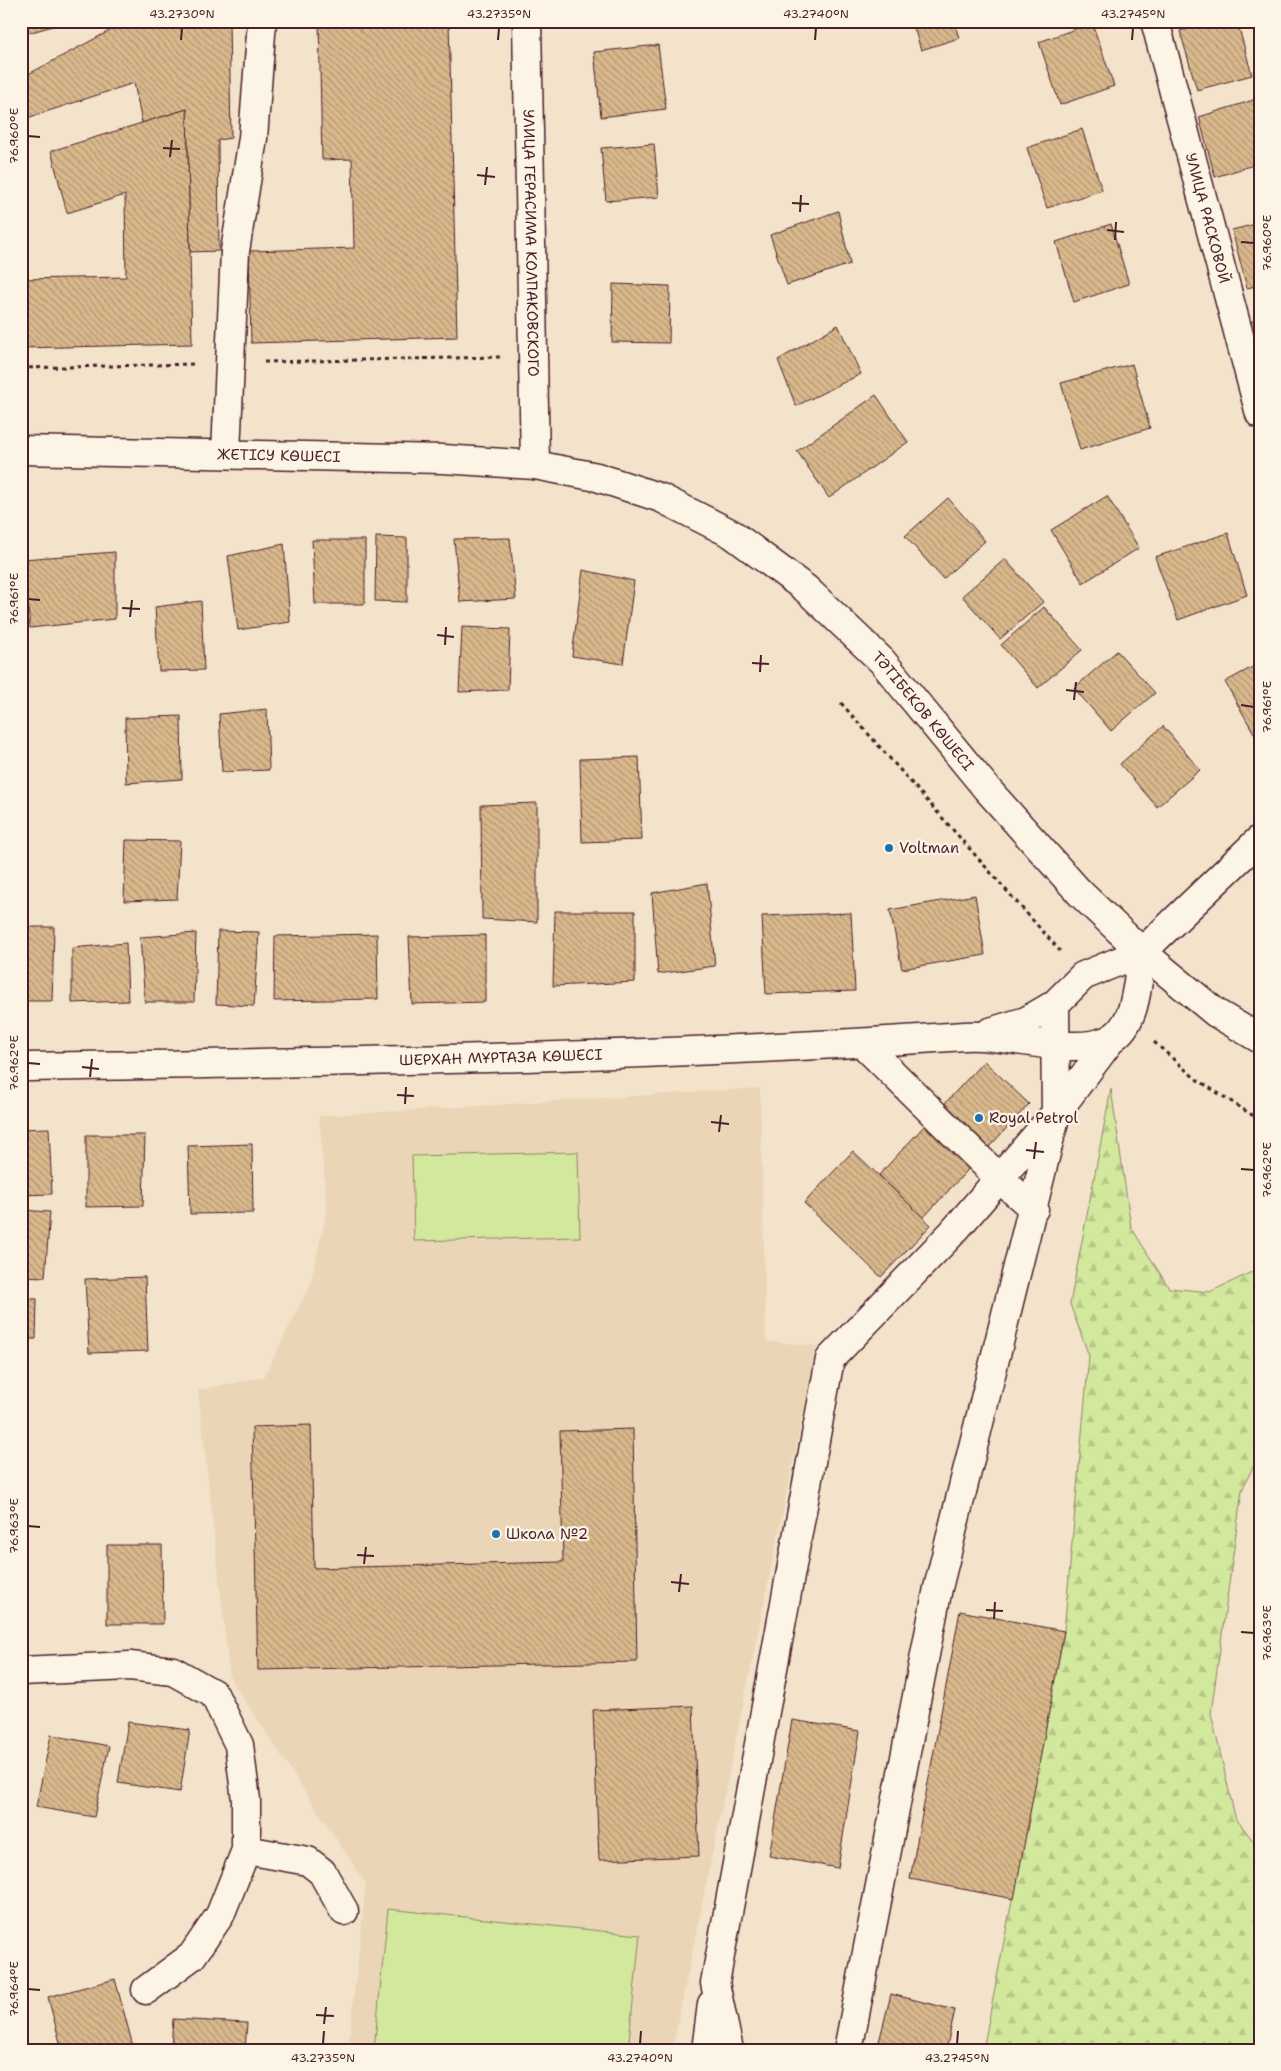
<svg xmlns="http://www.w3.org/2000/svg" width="1281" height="2071" viewBox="0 0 1281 2071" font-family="'Shantell Sans',sans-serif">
<defs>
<pattern id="forest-firs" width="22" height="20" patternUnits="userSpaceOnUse" patternTransform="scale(1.25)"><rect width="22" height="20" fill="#d2e89d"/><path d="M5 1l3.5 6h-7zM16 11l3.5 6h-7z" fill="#b6c787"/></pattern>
<pattern id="building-back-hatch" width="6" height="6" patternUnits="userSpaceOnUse" patternTransform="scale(1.25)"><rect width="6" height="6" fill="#d9b98c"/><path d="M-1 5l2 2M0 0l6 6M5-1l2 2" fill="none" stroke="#b29673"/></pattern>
</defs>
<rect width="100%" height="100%" fill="#f2e3ca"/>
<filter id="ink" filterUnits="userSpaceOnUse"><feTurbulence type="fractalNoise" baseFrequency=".02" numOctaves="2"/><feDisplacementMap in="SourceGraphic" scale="10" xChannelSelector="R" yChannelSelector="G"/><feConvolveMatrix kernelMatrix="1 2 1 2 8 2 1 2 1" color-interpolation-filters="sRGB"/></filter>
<g filter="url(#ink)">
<polygon fill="#ead6b7" points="760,1088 766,1341 817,1346 672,2050 348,2050 366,1884 230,1678 198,1390 264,1377 310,1285 327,1212 319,1116"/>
<g fill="#d2e89d" stroke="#8e8464">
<polygon points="578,1152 580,1237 414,1241 412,1156"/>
<polygon points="388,1909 640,1935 628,2050 374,2050"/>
</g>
<polygon fill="url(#forest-firs)" stroke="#8e8464" points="1111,1089 1131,1227 1169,1288 1210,1292 1260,1268 1260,1452 1242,1490 1211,1713 1235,1817 1260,1850 1260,2050 983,2050 1064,1631 1089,1356 1070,1304"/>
<g fill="url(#building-back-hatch)" stroke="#4a1f2b">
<polygon points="21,21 67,21 67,22 21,35"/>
<polygon points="128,21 229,21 231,138 218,140 219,251 190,252 187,109 142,123 134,83 21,120 21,78"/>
<polygon points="319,21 449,21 457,337 251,343 249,251 354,248 352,159 322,160"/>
<polygon points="912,21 954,21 959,38 921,50"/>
<polygon points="1213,21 1237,21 1252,75 1197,90 1180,31"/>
<polygon points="1092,23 1114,86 1060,105 1039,42"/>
<polygon points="658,45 666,109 601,117 594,52"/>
<polygon points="1260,98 1260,163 1215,177 1199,117"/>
<polygon points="187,109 192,344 22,348 21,279 126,277 125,195 67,213 51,151"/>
<polygon points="1082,129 1102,190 1047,208 1027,148"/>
<polygon points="654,144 659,197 606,201 601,148"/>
<polygon points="838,211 850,264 787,285 770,235"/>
<polygon points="1260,223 1260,285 1247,288 1232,230"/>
<polygon points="1111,224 1129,284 1074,302 1056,242"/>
<polygon points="613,284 670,286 669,343 612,342"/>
<polygon points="1260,319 1260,366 1249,322"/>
<polygon points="838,325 861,374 796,406 778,360"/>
<polygon points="1132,364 1150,428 1080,450 1061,383"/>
<polygon points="876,395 908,442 829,498 797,451"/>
<polygon points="1107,496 1139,548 1083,583 1051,530"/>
<polygon points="948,498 985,541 943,579 905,536"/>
<polygon points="1228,533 1247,595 1178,620 1155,557"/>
<polygon points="376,537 407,538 407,602 375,601"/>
<polygon points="510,538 516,599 460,602 454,539"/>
<polygon points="312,540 365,540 365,604 315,604"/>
<polygon points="284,544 290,622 238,630 228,556"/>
<polygon points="115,552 115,619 30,628 23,559"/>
<polygon points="1005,559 1043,602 1000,639 962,596"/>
<polygon points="583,570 634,581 623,664 572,656"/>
<polygon points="201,601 204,670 159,671 155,607"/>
<polygon points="1044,607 1082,650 1038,688 1001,645"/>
<polygon points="462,627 510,629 508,690 459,692"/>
<polygon points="1117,651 1155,693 1111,731 1074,688"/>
<polygon points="1260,663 1260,733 1255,735 1225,682"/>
<polygon points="267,709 269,770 222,772 219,714"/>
<polygon points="181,716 182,779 126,783 125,718"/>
<polygon points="1163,726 1200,770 1157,807 1120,764"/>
<polygon points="639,757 642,840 582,842 580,759"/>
<polygon points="537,803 537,922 482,919 481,805"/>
<polygon points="126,840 180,841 177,899 124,901"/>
<polygon points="707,883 715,966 658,974 652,893"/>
<polygon points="975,895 985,955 902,969 890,910"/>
<polygon points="555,911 635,911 635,982 553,986"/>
<polygon points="851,913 855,991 766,994 762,916"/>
<polygon points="21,927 54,927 52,1001 21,1001"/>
<polygon points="218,931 259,932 254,1006 216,1004"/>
<polygon points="196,933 194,1002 145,1002 140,937"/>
<polygon points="377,934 378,999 274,1001 275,936"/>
<polygon points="485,935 485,1002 412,1004 409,937"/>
<polygon points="126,943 128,1001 72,1003 72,948"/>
<polygon points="984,1061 1029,1104 923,1218 879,1175"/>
<polygon points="49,1128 52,1194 21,1195 21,1129"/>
<polygon points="86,1135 145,1135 143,1206 86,1207"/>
<polygon points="252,1144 253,1213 190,1214 188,1146"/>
<polygon points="853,1151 931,1225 881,1277 804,1203"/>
<polygon points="21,1210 50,1212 45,1277 21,1276"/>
<polygon points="145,1277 148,1351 89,1353 85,1279"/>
<polygon points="21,1298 37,1299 36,1339 21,1339"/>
<polygon points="311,1425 314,1568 563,1562 560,1431 633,1429 637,1662 258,1670 252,1427"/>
<polygon points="107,1545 162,1545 163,1624 107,1624"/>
<polygon points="960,1611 1064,1631 1014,1899 910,1879"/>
<polygon points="693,1706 699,1856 599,1860 593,1710"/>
<polygon points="792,1720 860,1731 838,1868 769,1856"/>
<polygon points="128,1722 190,1730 180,1792 118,1783"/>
<polygon points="51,1735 109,1746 94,1817 36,1807"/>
<polygon points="115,1979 134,2050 62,2050 48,1997"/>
<polygon points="891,1994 955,2010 946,2050 877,2050"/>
<polygon points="173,2019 247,2023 245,2050 171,2050"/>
</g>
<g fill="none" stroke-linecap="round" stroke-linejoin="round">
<g stroke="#4a1f2b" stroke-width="31">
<g id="minor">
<path id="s1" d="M527,21L535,465"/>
<path id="s2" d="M1155,21L1260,414"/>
<polyline points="226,453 235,251 253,138 262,21"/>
<polyline points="990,1032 1026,1021 1055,1004 1083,976 1142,952 1260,839"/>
<polyline points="862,1043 999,1178 1034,1209"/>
<path id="s3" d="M21,1067C336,1062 650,1058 965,1036C1006,1033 1070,1056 1106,1041C1138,1029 1137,980 1142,952"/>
<polyline points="21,1671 130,1666 173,1671 214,1694 239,1745 246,1800 246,1850 220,1915 192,1956 146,1990"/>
<polyline points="246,1850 308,1861 322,1872 344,1911"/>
<polyline points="706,2050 712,2004"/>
<polyline points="729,2050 715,1983 830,1359 953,1232 1056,1113 1110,1041"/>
<polyline points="848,2050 938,1588 1056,1113 1055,1004"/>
</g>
</g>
<g stroke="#4a1f2b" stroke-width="31">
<g id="major">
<path id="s4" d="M21,450L443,459L535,465L597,477L661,498L732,534L806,589L882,661L987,789L1080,893L1142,952L1216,1013L1260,1039"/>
</g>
</g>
<g stroke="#4a1f2b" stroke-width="3" stroke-dasharray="4 4" stroke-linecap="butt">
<polyline points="264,362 500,357"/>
<polyline points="21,368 196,364"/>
<polyline points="841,703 1060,951"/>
<polyline points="1154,1042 1196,1079 1260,1120"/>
</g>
<use href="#minor" stroke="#fcf5e5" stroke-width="28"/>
<use href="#major" stroke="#fcf5e5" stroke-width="28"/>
</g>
</g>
<path fill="none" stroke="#4a1f2b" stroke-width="2" d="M181,40L182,28M498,40L499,28M815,40L816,28M1132,40L1133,28M28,136L40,137M163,148L180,149M170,157L172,140M477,175L495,177M485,185L487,167M792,203L809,204M800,212L801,195M1107,230L1124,232M1115,240L1116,222M1241,242L1254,243M28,599L40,600M122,608L140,609M130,617L132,600M437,635L454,637M445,645L446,627M752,663L769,664M760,672L761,655M1066,690L1084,692M1074,700L1076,682M1241,705L1254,707M28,1063L40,1064M82,1067L99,1069M90,1077L92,1059M397,1095L414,1096M405,1104L406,1087M711,1122L729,1124M719,1132L721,1115M1026,1150L1044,1152M1034,1159L1036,1142M1241,1169L1254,1170M28,1526L40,1527M357,1555L374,1556M364,1564L366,1547M671,1582L689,1584M679,1592L681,1574M986,1610L1003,1611M994,1619L995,1602M1241,1632L1254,1633M28,1989L40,1990M316,2015L334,2016M324,2024L326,2007M323,2044L324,2031M640,2044L641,2031M957,2044L958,2031"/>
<g fill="#1f6fb2" stroke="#fcf5e5" stroke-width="2">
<circle cx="889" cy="848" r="5"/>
<circle cx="979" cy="1118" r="5"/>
<circle cx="496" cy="1534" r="5"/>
</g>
<g text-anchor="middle" stroke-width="4.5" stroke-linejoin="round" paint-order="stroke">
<g font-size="15" fill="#4a1f2b" stroke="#fcf5e5">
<text dy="5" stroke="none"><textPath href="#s2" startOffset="204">УЛИЦА РАСКОВОЙ</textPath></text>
<text dy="5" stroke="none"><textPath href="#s1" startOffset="222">УЛИЦА ГЕРАСИМА КОЛПАКОВСКОГО</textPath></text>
<text dy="5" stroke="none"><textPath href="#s4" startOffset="258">ЖЕТІСУ КӨШЕСІ</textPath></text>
<text dy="5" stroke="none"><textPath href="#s4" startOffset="986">ТӘТІБЕКОВ КӨШЕСІ</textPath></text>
<text dy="5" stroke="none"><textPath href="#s3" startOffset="480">ШЕРХАН МҰРТАЗА КӨШЕСІ</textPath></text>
</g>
<g font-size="15" fill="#4a1f2b" stroke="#fcf5e5" text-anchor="start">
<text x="899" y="853">Voltman</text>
<text x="989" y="1123">Royal Petrol</text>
<text x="506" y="1539">Школа №2</text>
</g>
</g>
<rect width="1281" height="2071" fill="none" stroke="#fcf5e5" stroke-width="55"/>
<rect x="28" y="28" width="1226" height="2016" fill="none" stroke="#4a1f2b" stroke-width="2"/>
<g font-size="12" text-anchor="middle" fill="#4a1f2b">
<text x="182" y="18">43.2730°N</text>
<text x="499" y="18">43.2735°N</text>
<text x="816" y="18">43.2740°N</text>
<text x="1133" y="18">43.2745°N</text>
<text transform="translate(14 136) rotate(-90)" y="4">76.960°E</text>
<text transform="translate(1267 243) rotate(-90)" y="4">76.960°E</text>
<text transform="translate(14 599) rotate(-90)" y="4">76.961°E</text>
<text transform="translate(1267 707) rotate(-90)" y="4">76.961°E</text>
<text transform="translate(14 1063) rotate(-90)" y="4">76.962°E</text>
<text transform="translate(1267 1170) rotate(-90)" y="4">76.962°E</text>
<text transform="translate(14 1526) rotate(-90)" y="4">76.963°E</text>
<text transform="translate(1267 1633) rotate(-90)" y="4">76.963°E</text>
<text transform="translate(14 1989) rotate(-90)" y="4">76.964°E</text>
<text x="323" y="2062">43.2735°N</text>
<text x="640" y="2062">43.2740°N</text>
<text x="957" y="2062">43.2745°N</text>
</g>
</svg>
